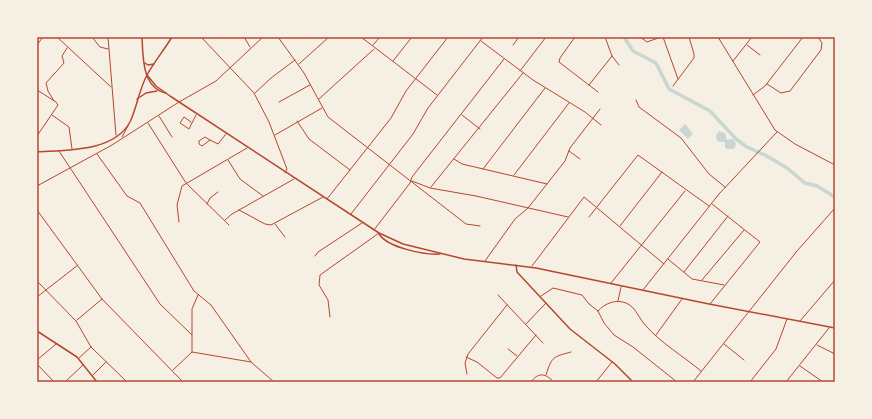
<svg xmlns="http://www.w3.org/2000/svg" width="872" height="419" viewBox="0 0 872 419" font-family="'Asap Condensed',sans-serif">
<rect width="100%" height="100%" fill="#f6efe4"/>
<g fill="#c9d6d2">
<polygon points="685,124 693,134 688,139 679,130"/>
<polygon points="719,131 725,133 727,140 731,139 734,140 736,144 734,149 727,149 725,147 725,142 720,142 717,141 716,135"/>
</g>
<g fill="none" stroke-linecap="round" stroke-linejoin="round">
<polyline stroke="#c9d6d2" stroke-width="3.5" points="624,37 633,51 656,63 669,89 710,111 736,139 747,147 765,155 787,168 805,183 817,186 835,197"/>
<g stroke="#b5482f" stroke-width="1">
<polyline points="57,37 111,87"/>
<polyline points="92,37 100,47 108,49"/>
<polyline points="108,37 116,135"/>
<polyline points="244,37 250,47"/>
<polyline points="278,37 304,73 328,117 466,224 480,226"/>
<polyline points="361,37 437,95"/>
<polyline points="575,37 560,58 559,62 598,92"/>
<polyline points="605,37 612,56 619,65"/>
<polyline points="640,37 647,42 661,37"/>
<polyline points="663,37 678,79"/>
<polyline points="202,38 254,93 269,122 287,169 285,173"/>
<polyline points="481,41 533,80 585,112 601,125"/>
<polyline points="37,45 43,37"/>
<polyline points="373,45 380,37"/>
<polyline points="513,45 519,37"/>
<polyline points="747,45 760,55"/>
<polyline points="393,61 412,37"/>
<polyline points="733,61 752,37"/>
<polyline points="299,64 329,37"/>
<polyline points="520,71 546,37"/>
<polyline points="767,84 781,93 790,91 821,50 822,43 818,37"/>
<polyline points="589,85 612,56"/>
<polyline points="673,86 694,58 694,54 689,37"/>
<polyline points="37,90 56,102 58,105 37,136"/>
<polyline points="255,93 271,78 295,60"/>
<polyline points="753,95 765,86 803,37"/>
<polyline points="319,99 374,49"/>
<polyline points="636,100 639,107 681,138 709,174 725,187"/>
<polyline points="54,101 48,91 46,83 64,63 62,56 67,48"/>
<polyline points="179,102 216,81 263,37"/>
<polyline points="279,102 310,85"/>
<polyline points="52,115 69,127 72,149"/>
<polyline points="462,115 480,129"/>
<polyline points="159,116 172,137"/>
<polyline points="297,121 309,139 350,170"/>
<polyline points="191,122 184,117 180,123 189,129 196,115"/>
<polyline points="148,123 186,183 229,225"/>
<polyline points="275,135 322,108"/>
<polyline points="210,140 205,137 199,141 199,144 202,146 210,140 218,144 226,134"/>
<polyline points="59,151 160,304 192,335"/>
<polyline points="569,151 580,159"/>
<polyline points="97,154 127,196 140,203 194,291 211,305 251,362 274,382"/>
<polyline points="454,159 462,164 547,184"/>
<polyline points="228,160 240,179 263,196"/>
<polyline points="483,169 545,88"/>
<polyline points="514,175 569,103"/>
<polyline points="412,181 430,188 476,196 568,217"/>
<polyline points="431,187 523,73"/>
<polyline points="327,199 391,118 406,91 448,37"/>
<polyline points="207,204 210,198 218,192"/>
<polyline points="239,210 265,224 271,225 323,197"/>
<polyline points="351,214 413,134 428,108 483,37"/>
<polyline points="589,217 638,155 709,206"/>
<polyline points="225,220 232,214 294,179"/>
<polyline points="179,222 177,205 182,186 247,148"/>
<polyline points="275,224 285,237"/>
<polyline points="620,226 662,172"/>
<polyline points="374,230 410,183 412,177 504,59"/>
<polyline points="315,256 318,252 362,223"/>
<polyline points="668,259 692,279 724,285"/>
<polyline points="485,261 515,219 528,208 565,161 570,148 600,109"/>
<polyline points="532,266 584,197 664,264"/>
<polyline points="684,272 728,216"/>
<polyline points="702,280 744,230"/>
<polyline points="37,281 76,321 91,347 127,382"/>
<polyline points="611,283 685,191"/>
<polyline points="643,290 719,194 777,132"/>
<polyline points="498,295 543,343"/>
<polyline points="541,296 553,288 582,295 589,304 598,311 604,323 614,335 633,347 677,382"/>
<polyline points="37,297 78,265"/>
<polyline points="618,301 621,287"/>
<polyline points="710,304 760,242 712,204"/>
<path d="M598,311C605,303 616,299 626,303C636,307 639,319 646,326C661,343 683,356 701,371"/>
<polyline points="330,317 328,300 319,285 320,275 379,233"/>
<polyline points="77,320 102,299"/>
<polyline points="800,321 835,280"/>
<polyline points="526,324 546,303"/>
<polyline points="656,335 682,299"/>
<polyline points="724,344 744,360"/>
<polyline points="817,345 835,354"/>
<polyline points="508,349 517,356"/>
<polyline points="192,352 192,309 198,295"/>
<polyline points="466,357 477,362 497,378 500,378 536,335"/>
<polyline points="79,358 91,347"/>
<polyline points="37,360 56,344"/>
<polyline points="37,364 54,382"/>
<polyline points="800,366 823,382"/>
<polyline points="173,370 192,352 251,362"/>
<polyline points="467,374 465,363 468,354 507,305"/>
<polyline points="93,375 106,362"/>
<path d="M546,375C552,356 553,357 571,352"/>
<polyline points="65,382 83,365"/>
<path d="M531,382C539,371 546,374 554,382"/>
<polyline points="596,382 612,362"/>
<polyline points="750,382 776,349 787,319"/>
<polyline points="786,382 829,328"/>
<polyline points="834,382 835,381"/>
</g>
<g stroke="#b5482f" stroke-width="1">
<polyline points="718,37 775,130 795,144 835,165"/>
<polyline points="122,137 128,126"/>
<polyline points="37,186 112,145 179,102"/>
<polyline points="37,210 102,299 183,382"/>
<polyline points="693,382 797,251 835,208"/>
</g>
<g stroke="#b5482f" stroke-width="1.5">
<polyline points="516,265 517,272 570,329 615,364 633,382"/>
<polyline points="37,331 77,357 97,382"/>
</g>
<g stroke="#b5482f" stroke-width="1.5">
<path d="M142,37C143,57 142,88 166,93"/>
<polyline points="145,63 148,65 154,64"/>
<polyline points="147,75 156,86 170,96 379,233 403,244 464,259 536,268 709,304 835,328"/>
<polyline points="137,99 146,93 157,91"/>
<path d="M37,152C66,150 114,152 130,122C137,107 139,90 147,75C154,62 164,50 172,37"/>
<path d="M379,234C388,248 425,255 440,254"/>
</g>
</g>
<rect width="872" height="419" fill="none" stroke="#f6efe4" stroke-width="76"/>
<rect x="38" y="38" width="796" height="343" fill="none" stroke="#b5482f" stroke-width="1.5"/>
</svg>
